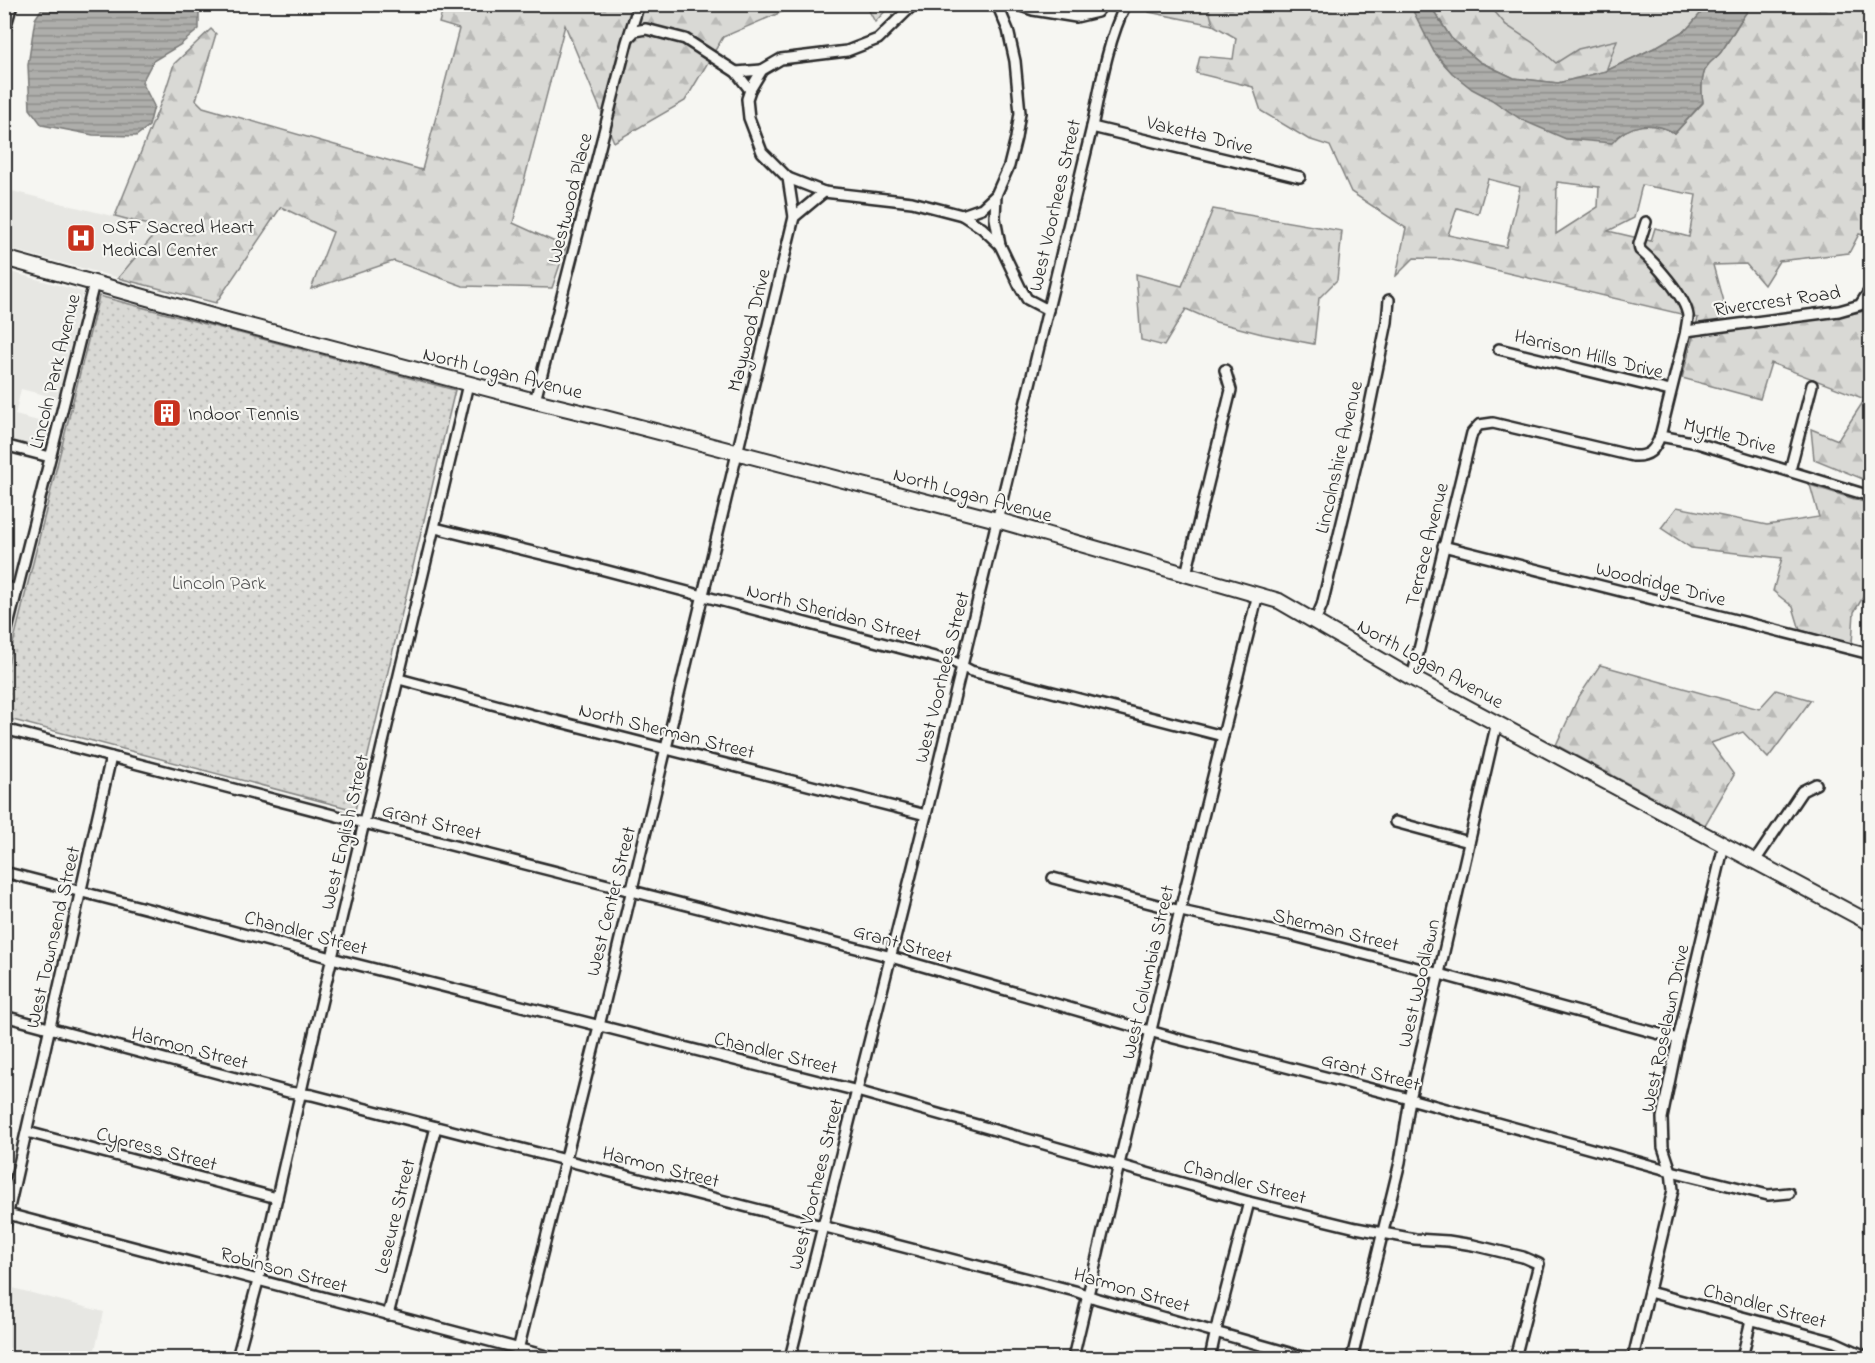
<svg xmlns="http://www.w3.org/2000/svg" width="1875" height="1363" viewBox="0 0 1875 1363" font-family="'Indie Flower',sans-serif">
<defs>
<pattern id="forest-firs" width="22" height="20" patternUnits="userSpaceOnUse" patternTransform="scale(1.5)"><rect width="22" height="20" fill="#d9d9d5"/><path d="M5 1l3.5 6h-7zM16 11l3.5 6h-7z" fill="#babab7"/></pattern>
<pattern id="park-dots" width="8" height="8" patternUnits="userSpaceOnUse" patternTransform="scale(1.5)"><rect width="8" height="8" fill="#d9d9d5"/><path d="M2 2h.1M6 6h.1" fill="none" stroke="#babab7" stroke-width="1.8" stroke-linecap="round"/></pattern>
<pattern id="water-rules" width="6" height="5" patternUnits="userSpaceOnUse" patternTransform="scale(1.5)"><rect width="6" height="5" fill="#aeaeab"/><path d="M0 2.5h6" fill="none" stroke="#8e8e8b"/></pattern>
</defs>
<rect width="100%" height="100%" fill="#f6f6f2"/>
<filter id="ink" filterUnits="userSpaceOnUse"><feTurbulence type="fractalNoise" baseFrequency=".0167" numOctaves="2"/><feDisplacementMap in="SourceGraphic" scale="12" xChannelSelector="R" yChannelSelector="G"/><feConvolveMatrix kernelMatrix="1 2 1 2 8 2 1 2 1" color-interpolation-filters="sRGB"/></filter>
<g filter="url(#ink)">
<g fill="#e7e7e3">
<polygon points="4,189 160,228 146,285 5,248"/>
<polygon points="4,270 83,292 57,398 21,389 15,415 50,424 44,448 33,448 5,440"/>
<polygon points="5,1286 104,1312 93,1358 48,1358 5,1347"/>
</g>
<g fill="#d9d9d5" stroke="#828280" stroke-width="1.5">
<polygon points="1147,5 1262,5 1213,25 1149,12"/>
<polygon points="1430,5 1708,5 1687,29 1654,48 1606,71 1558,83"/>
</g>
<g fill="url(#forest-firs)" stroke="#828280" stroke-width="1.5" fill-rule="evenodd">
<polygon points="444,5 798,5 723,37 685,101 614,142 565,25 513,223 566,247 552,288 463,286 394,261 311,289 333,232 281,207 216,303 118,278 160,228 115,216 164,95 174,64 211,29 216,34 196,100 203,107 422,170 459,29 439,23"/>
<polygon points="866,5 891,5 875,22"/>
<path d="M1208,5H1410C1420,19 1425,37 1435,52C1448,73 1468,86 1489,98L1611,143C1631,122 1651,121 1675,133L1703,103C1701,91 1701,81 1705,70C1708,62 1716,59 1721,52C1732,37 1740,19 1752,5H1870V237L1859,234L1849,253L1779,261L1764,285L1746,264L1713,265L1731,331L1846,315L1870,310V482L1814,459L1811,429L1838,440L1865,399L1771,363L1760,399L1682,378L1698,318L1448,259L1414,258L1396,276L1406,228L1351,192L1330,146L1308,139L1261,111L1253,87L1196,73L1200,56L1233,59L1236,38L1213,25ZM1488,179L1520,187L1506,247L1448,235L1457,208L1478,214ZM1557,182L1599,187L1598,207L1556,234ZM1642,185L1696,195L1689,237L1655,228L1651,241L1608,231L1634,218Z"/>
<polygon points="1430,5 1489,5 1506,25 1532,42 1556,63 1578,49 1617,40 1606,71 1558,83 1514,78 1480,62 1451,38"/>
<polygon points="1213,209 1342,231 1337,280 1319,298 1314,344 1262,334 1216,322 1186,309 1164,346 1141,340 1136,274 1182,286"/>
<polygon points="1810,485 1870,504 1870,586 1854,612 1852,644 1800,630 1793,607 1773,591 1782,558 1691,548 1661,528 1677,507 1767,525 1819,517"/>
<polygon points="1600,665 1759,709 1776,690 1811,700 1768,758 1743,732 1711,743 1734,775 1705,825 1556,745 1578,698"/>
</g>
<polygon fill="url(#park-dots)" stroke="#828280" stroke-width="1.5" points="99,296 455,390 355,810 5,718 5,676"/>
<g fill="url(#water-rules)" stroke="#7a7a78" stroke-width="1.5">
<polygon points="195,4 199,9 199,29 180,45 153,61 142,82 154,106 149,126 136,136 93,135 42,125 30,109 28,65 35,19 44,5"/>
<path d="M1410,5H1430L1451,38L1480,62L1514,78L1558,83L1606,71L1654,48L1687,29L1708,5H1752C1740,19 1732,36 1721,52C1716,59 1708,62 1705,70C1701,81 1701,91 1703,102L1675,133C1652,120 1629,123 1612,143L1566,139L1522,120L1489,98L1472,89L1452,73L1434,52Z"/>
</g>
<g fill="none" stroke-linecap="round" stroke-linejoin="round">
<g stroke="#2b2b2b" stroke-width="14">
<g id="street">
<polyline points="997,4 1008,30 1015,61 1020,113 1016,138 1009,166 996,195 995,218 1000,245 1020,287 1027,299 1048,310"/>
<polyline points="1015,4 1033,10 1076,17 1097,12 1103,4"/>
<polyline points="4,32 12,4"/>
<polyline points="630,36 635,31 646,29 685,39 736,72 750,90"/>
<polyline points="736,72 762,70"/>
<polyline points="1092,127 1300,177"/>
<polyline points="788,178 824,192"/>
<polyline points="962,215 982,228 1000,245"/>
<polyline points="794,217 824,192 912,202 962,215 982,208 996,195"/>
<path d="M1646,222L1639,244L1640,250C1654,262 1686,297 1688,316C1688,321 1686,327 1686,331"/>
<polyline points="1499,349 1670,391"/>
<polyline points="535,401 627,42 639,4"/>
<polyline points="1660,436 1686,331 1839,311 1860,305 1868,293"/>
<polyline points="4,445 50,457"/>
<polyline points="1790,470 1812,385"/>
<polyline points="435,528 570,561 954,662 971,671 1223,736"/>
<polyline points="1443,546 1870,654"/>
<polyline points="1186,574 1231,390 1225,370"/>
<polyline points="4,586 17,590"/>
<polyline points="1315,621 1322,605 1367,419 1387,322 1389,300"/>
<polyline points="4,642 94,283"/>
<path d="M1412,678L1472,433L1479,425L1493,423L1633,456C1649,457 1655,450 1660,436L1697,443L1870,496"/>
<polyline points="399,679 533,715 926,815"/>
<polyline points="4,729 364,823 884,955 1174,1038 1410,1099 1671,1171 1768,1195 1789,1193"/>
<polyline points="1395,822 1469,842"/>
<polyline points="1755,861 1802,791 1816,784"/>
<polyline points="4,872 168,914 343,961 850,1089 1249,1202 1356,1228 1415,1239 1448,1241 1473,1245 1523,1257 1539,1264 1515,1358"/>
<polyline points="1053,878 1181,911 1290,935 1410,966 1678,1039"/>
<polyline points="4,1016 288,1092 312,1095 1075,1291 1098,1299 1307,1358"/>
<polyline points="27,1132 277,1198"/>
<polyline points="4,1213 554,1358"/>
<polyline points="1869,1229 1870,1221"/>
<polyline points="4,1230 111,757"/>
<polyline points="1649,1292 1835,1342 1870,1358"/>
<polyline points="388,1315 436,1127"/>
<polyline points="4,1357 10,1358"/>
<polyline points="237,1358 258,1281 316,1025 468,384"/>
<polyline points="516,1358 599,1026 794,217 788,178 762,152 749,118 747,99 750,90 762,70 781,59 847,51 878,39 914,4"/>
<path d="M790,1358L926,815L1092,127C1100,88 1108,39 1126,4"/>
<polyline points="1073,1358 1165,971 1258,594"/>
<polyline points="1210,1358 1218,1321 1249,1202"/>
<polyline points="1352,1358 1400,1162 1410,1099 1497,722"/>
<polyline points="1633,1358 1673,1190 1671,1171 1663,1147 1662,1118 1678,1039 1724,845"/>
<polyline points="1742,1358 1751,1320"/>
</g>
</g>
<g stroke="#2b2b2b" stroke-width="18">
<polyline id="secondary" points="4,258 230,321 535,401 605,418 997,520 1279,601 1412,678 1870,923"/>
</g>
<use href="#street" stroke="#f6f6f2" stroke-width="9"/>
<use href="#secondary" stroke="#f6f6f2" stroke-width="14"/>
</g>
</g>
<defs>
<g id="hospital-square" transform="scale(1.5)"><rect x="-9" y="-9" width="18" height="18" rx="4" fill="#c8321e" stroke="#f6f6f2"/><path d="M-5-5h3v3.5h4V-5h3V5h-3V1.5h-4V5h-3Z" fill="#fff"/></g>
<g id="building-square" transform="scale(1.5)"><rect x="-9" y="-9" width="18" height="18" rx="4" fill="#c8321e" stroke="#f6f6f2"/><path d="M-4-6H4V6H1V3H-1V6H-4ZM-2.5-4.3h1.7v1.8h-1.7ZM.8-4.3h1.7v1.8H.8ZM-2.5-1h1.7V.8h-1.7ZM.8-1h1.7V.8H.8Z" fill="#fff"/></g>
</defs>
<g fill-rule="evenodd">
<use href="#hospital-square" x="81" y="238"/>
<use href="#building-square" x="167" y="413"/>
</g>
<g text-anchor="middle" stroke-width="4.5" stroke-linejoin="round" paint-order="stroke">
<g font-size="20" fill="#2b2b2b" stroke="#f6f6f2">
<text transform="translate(1200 134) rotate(14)" y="7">Vaketta Drive</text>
<text transform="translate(569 198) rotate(-76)" y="7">Westwood Place</text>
<text transform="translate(1054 205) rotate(-77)" y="7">West Voorhees Street</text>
<text transform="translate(1777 300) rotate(-8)" y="7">Rivercrest Road</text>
<text transform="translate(748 330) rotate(-76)" y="7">Maywood Drive</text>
<text transform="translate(1589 353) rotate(14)" y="7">Harrison Hills Drive</text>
<text transform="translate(54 371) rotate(-76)" y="7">Lincoln Park Avenue</text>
<text transform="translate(503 372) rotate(14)" y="7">North Logan Avenue</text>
<text transform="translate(1730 435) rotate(15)" y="7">Myrtle Drive</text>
<text transform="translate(1338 457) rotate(-77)" y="7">Lincolnshire Avenue</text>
<text transform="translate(973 494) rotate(15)" y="7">North Logan Avenue</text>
<text transform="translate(1426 544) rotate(-76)" y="7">Terrace Avenue</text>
<text transform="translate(1661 583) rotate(14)" y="7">Woodridge Drive</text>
<text transform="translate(834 612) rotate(15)" y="7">North Sheridan Street</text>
<text transform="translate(1431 663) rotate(29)" y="7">North Logan Avenue</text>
<text transform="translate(941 677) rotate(-76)" y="7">West Voorhees Street</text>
<text transform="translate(667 730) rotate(14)" y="7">North Sherman Street</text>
<text transform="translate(432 821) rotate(14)" y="7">Grant Street</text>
<text transform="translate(344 832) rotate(-77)" y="7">West English Street</text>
<text transform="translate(610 901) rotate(-76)" y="7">West Center Street</text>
<text transform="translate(1336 929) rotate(14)" y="7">Sherman Street</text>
<text transform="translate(306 932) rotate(15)" y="7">Chandler Street</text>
<text transform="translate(52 937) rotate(-77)" y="7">West Townsend Street</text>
<text transform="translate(903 943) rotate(16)" y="7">Grant Street</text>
<text transform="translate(1147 972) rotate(-77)" y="7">West Columbia Street</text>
<text transform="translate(1418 983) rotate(-77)" y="7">West Woodlawn</text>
<text transform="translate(1664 1028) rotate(-78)" y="7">West Roselawn Drive</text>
<text transform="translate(190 1047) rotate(15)" y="7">Harmon Street</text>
<text transform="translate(776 1052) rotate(14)" y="7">Chandler Street</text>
<text transform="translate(1371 1071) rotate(15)" y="7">Grant Street</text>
<text transform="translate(157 1148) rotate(15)" y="7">Cypress Street</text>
<text transform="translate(661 1166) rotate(14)" y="7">Harmon Street</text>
<text transform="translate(1245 1181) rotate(15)" y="7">Chandler Street</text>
<text transform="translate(815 1184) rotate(-76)" y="7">West Voorhees Street</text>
<text transform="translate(394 1216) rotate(-76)" y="7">Leseure Street</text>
<text transform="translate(284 1269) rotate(15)" y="7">Robinson Street</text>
<text transform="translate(1132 1289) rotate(16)" y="7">Harmon Street</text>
<text transform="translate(1765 1305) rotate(15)" y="7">Chandler Street</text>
</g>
<g font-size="20" fill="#2b2b2b" stroke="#f6f6f2" text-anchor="start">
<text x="102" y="233">OSF Sacred Heart<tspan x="102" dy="23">Medical Center</tspan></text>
<text x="188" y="420">Indoor Tennis</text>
</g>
<g font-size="20" fill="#565656" stroke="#f6f6f2">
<text x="219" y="589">Lincoln Park</text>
</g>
</g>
<rect width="1875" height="1363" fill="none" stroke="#f6f6f2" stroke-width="24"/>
<rect x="12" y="12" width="1851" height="1339" fill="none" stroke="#2b2b2b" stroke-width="2" filter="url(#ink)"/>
</svg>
